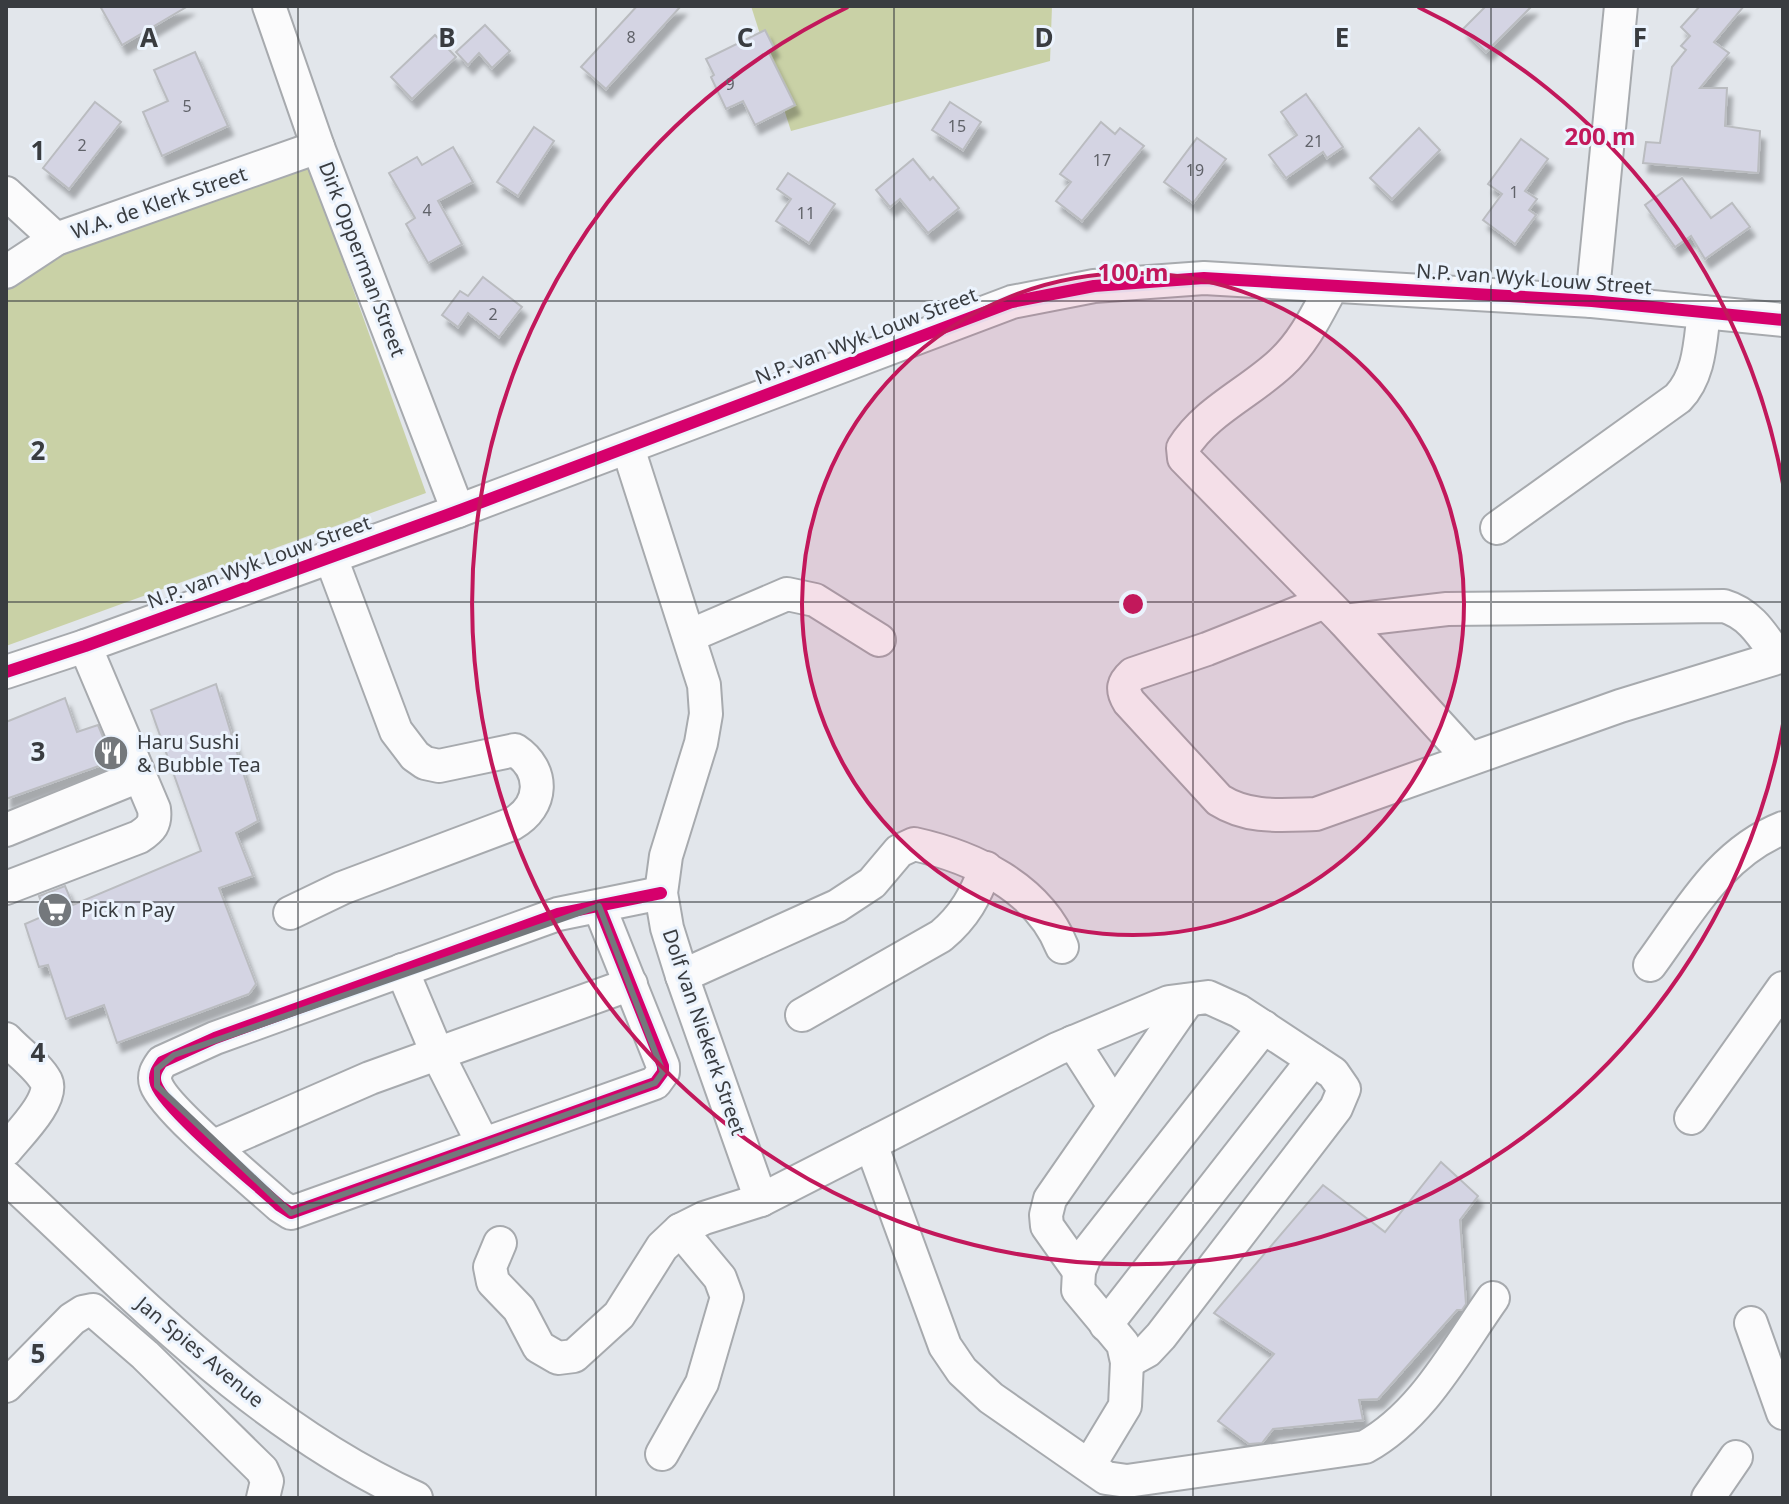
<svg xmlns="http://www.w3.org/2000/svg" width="1789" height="1504" viewBox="0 0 1789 1504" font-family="'Noto Sans',sans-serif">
<defs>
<filter id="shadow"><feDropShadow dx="5" dy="9" stdDeviation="2" flood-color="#0004"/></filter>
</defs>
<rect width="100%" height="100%" fill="#e2e6eb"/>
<g fill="#c9d1a6">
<polygon points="751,6 1052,6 1050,61 791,131"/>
<polygon points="309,166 426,493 6,646 6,290 16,281 56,257"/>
</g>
<g fill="#d4d4e3" stroke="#babcc0" stroke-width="2" filter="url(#shadow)">
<polygon points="100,6 188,6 122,45"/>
<polygon points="637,6 681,6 606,89 581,67"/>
<polygon points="1486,6 1532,6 1486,52 1463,29"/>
<polygon points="1700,6 1744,6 1714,42 1729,53 1700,88 1727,88 1725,126 1760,131 1758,173 1643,163 1646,142 1660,143 1672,67 1686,50 1681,46 1690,36 1681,27"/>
<polygon points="485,25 510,51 492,68 479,53 468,65 456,52"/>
<polygon points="765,30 774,48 768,51 795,105 755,125 743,101 726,109 711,77 714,75 706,59"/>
<polygon points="435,35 456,57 412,99 391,77"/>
<polygon points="195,52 228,126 162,156 143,112 168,101 154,70"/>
<polygon points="1306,94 1343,147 1327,158 1323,152 1286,178 1269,155 1297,135 1281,112"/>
<polygon points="95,102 121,122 69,189 43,168"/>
<polygon points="950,102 981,122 963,150 932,130"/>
<polygon points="1101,122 1115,134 1120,128 1144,146 1082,221 1056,201 1071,182 1060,174"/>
<polygon points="534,127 554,141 518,196 497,182"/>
<polygon points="1419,128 1440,150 1392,199 1370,178"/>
<polygon points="1197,138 1226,159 1193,203 1164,182"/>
<polygon points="1521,139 1548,159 1525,191 1537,199 1529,210 1536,215 1515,244 1483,220 1502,194 1488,184"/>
<polygon points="453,147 473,182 438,201 462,244 428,263 406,224 415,218 389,173 417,157 422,165"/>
<polygon points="913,159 930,180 933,177 959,208 928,233 900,199 890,207 876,190"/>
<polygon points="788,173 835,204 809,243 776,221 791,199 777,189"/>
<polygon points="1682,178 1711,218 1732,203 1750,227 1705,259 1691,236 1675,247 1645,205"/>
<polygon points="483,277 522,307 499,337 468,313 458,327 442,315 460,291 468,296"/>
<polygon points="216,684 258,821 236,833 253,876 219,888 256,984 249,994 117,1043 104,1005 66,1019 48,965 39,967 25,924 46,915 39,896 65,886 73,905 201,851 151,710"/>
<polygon points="65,698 77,732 98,725 113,761 6,799 6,722"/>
<polygon points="1441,1162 1478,1196 1460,1220 1466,1304 1462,1310 1457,1310 1378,1399 1359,1400 1363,1420 1273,1429 1262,1443 1249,1444 1218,1421 1274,1354 1214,1313 1323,1185 1385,1232"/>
</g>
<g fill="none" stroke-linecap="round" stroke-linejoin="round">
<g stroke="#a7aaae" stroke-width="36">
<g id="minor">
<polyline points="269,6 318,147 458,511"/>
<polyline points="6,193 56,239"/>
<polyline points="6,272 56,239 318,147"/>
<path d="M1332,286C1317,314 1304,342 1281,363C1249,393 1206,411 1183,448L1184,458L1344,621L1469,758"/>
<polyline points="1592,301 1621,6"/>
<polyline points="628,448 704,685 706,714 701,743 666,856 661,893 667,928 682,976 761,1200"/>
<path d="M1497,528L1678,398C1700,375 1700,342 1704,312"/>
<path d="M1325,602L1207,649L1133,674C1123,683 1121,689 1129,702L1219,800C1249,819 1281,815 1316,814L1620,706L1783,656"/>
<path d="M1344,621L1447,609L1724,606C1751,614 1763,636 1778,657"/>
<polyline points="689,636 787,594 815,600 879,640"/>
<polyline points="6,672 85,646 458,511 1012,302 1094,286 1204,278 1592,301 1783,320"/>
<polyline points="6,830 139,776"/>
<path d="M6,888L139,837C151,829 156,824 154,809L85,646"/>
<path d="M599,906L663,1066V1072L655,1083L291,1213L280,1206C255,1183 165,1110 156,1084C153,1075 157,1069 162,1062L215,1038L558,914L661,893"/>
<path d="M290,913L342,888L512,824C544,806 545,770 515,750L439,766L425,763L415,756L396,731L331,558"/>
<path d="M1650,965C1689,912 1720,853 1783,828"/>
<polyline points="402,970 437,1053 483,1144"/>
<path d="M682,976L837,906L872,883L899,851L914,844C973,857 1038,887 1062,947"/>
<path d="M802,1015L941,936C965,916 975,896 986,868"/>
<path d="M6,1039C18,1052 38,1066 46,1081C55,1099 17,1136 6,1150"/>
<polyline points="1073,1042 1114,1106"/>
<polyline points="1691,1118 1783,988"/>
<path d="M871,1144L945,1346L962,1371L991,1398L1106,1478L1127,1481L1365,1447C1423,1415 1456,1350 1493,1298"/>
<polyline points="214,1146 370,1078 631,984"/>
<path d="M6,1177C133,1294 256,1426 416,1498"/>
<polyline points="500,1243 490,1267 493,1282 519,1309 539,1347 558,1358 574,1356 619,1315 662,1247 680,1230 704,1218 761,1200 1057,1049 1169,1002 1208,997 1239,1011 1333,1073 1344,1089 1336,1108 1161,1336 1147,1351 1127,1362"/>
<polyline points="1079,1271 1047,1226 1046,1215 1050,1199 1188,1000"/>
<polyline points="1751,1323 1783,1413"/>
<polyline points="1106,1325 1313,1060"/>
<polyline points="6,1386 72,1319 83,1312 93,1310 145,1355 262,1470 267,1481 263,1498"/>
<polyline points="662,1454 702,1383 727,1297 720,1278 680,1230"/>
<polyline points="1090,1464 1125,1406 1127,1362 1123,1344 1078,1290 1079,1271 1086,1254 1264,1027"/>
<polyline points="1708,1498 1736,1457"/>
</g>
</g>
<use href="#minor" stroke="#fbfbfc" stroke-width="32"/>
<g stroke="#ebf3fd" stroke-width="17">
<g id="cycleway">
<polyline points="6,672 85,646 458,511 1012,302 1094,286 1204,278 1592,301 1783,320"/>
<path d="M599,906L663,1066V1072L655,1083L291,1213L280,1206C255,1183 165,1110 156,1084C153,1075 157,1069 162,1062L215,1038L558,914L661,893"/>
</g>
</g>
<use href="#cycleway" stroke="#d6006c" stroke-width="12"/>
</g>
<path fill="none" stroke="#74787c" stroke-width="6" stroke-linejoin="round" d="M599,906L663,1072L655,1083L291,1213L157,1086V1069L174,1055Z"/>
<path fill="none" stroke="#393c40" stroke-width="2" stroke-opacity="0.55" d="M298,6V1498M596,6V1498M894,6V1498M1193,6V1498M1491,6V1498M6,301H1783M6,602H1783M6,902H1783M6,1203H1783"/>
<circle cx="1133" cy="604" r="331" fill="#c2185b" fill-opacity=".12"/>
<g fill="none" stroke="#c2185b" stroke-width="4">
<circle cx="1133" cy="604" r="331"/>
<path d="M1783 724A661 661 0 1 1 848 7M1418 7A661 661 0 0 1 1783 484"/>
</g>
<defs>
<g id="restaurant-disc" transform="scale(1.8)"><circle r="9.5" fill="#74787c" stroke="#ebf3fd"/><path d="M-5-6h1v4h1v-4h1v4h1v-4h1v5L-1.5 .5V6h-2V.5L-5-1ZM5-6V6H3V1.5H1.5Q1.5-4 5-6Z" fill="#fff"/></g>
<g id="supermarket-disc" transform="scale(1.8)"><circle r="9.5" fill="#74787c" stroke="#ebf3fd"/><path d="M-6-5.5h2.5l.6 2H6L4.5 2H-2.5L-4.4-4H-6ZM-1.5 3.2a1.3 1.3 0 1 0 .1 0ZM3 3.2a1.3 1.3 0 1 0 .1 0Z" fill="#fff"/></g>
</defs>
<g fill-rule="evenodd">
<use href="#restaurant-disc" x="111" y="753"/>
<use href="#supermarket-disc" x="55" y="910"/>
</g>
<g text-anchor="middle" stroke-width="6" stroke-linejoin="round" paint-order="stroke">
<g font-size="16" fill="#606269">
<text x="631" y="43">8</text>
<text x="730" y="90">9</text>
<text x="187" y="112">5</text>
<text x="957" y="132">15</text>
<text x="1314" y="147">21</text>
<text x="82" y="151">2</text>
<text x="1102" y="166">17</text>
<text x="1195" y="176">19</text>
<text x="1514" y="198">1</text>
<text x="427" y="216">4</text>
<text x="806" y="219">11</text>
<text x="493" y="320">2</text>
</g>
<g font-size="20" fill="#393c40" stroke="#ebf3fd">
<text transform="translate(159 203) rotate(-19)" y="7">W.A. de Klerk Street</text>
<text transform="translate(362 259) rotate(69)" y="7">Dirk Opperman Street</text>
<text transform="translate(1534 279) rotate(4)" y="7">N.P. van Wyk Louw Street</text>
<text transform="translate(866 336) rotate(-21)" y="7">N.P. van Wyk Louw Street</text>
<text transform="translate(259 562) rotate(-20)" y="7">N.P. van Wyk Louw Street</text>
<text transform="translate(704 1032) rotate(71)" y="7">Dolf van Niekerk Street</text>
<text transform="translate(200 1352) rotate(40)" y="7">Jan Spies Avenue</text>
</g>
<g font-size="20" fill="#393c40" stroke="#ebf3fd" text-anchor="start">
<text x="137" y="749">Haru Sushi<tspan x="137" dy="23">&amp; Bubble Tea</tspan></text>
<text x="81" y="917">Pick n Pay</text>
</g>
</g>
<g font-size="26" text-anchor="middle" font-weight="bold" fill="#393c40" stroke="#ebf3fd" stroke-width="6" stroke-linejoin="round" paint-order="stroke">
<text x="149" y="47">A</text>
<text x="447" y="47">B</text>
<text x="745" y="47">C</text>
<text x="1044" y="47">D</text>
<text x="1342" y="47">E</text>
<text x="1640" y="47">F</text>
<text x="38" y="160">1</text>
<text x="38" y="460">2</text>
<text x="38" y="761">3</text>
<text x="38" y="1062">4</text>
<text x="38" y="1363">5</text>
</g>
<circle cx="1133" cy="604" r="12" fill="#c2185b" stroke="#ebf3fd" stroke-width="4"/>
<g font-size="24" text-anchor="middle" font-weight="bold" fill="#c2185b" stroke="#ebf3fd" stroke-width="6" stroke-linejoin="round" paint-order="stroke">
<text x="1600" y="145">200 m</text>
<text x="1133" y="281">100 m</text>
</g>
<rect width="1789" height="1504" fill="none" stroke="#393c40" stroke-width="16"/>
</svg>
